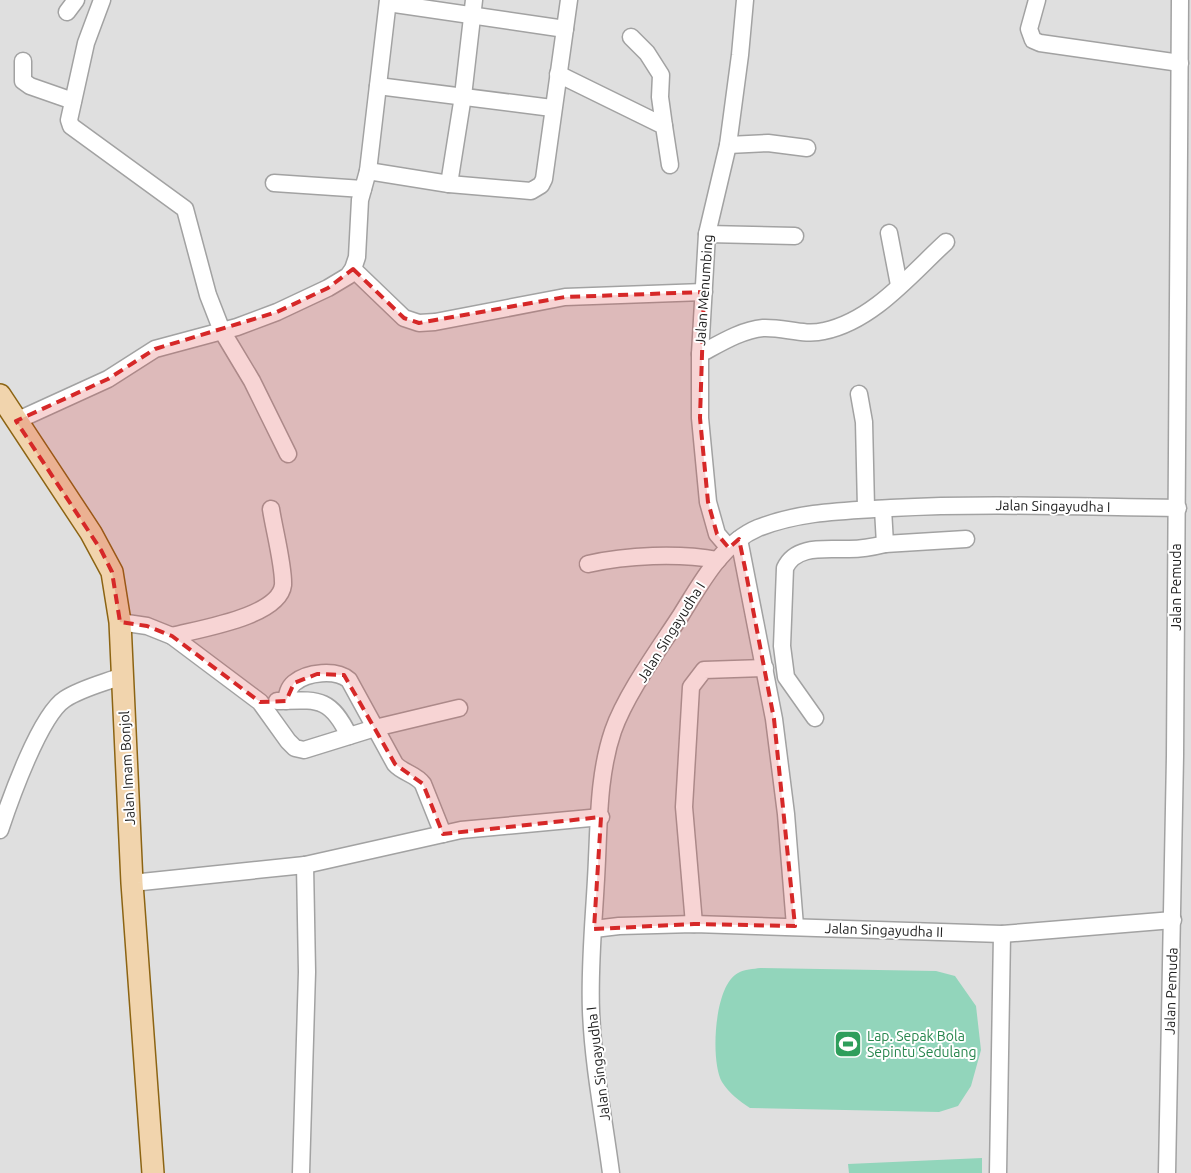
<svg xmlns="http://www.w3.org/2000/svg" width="1191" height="1173" viewBox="0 0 1191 1173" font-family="Ubuntu,sans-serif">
<rect width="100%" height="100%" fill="#f1eee9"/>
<rect fill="#dfdfdf" x="0" y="0" width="1191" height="1173"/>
<g fill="#92d5bb">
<path d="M760,968L936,971L955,976L976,1006L981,1050L971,1086L958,1106L939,1112L750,1108C739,1101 729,1093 722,1082C710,1061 714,985 738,973C744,969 754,969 760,968Z"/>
<polygon points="982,1158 982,1173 849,1173 848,1164"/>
</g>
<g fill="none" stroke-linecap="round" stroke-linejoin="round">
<g stroke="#a2a2a2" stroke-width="19">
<g id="minor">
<polyline points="102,0 86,43 69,120 71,126 185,209 208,295 222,331 252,381 288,454"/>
<polyline points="1037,0 1029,29 1033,40 1040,43 1180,63"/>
<polyline points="388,3 565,29"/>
<polyline points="67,12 76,0"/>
<polyline points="631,37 647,53 661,75 660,97 664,126"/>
<polyline points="23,61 23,81 30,86 73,101"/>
<polyline points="558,74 664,126 670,165"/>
<polyline points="378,86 552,108"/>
<polyline points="728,145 768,143 807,148"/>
<polyline points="368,171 388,0"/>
<polyline points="274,183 363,189"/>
<polyline points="449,184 463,96 474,0"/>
<polyline points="889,233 899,285"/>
<polyline points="707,234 795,236"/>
<polyline points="353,269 404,318 419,323 435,322 565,297 704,292"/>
<path d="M700,354C719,344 741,330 763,328C784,327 804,336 824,331C873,321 911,274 946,242"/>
<polyline points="859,394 864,422 866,508"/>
<polyline points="16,421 108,379 155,349 237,327 277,312 328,288 348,276 353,269 357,257 360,200 368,171 449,184 531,191 541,185 544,179 569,0"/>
<polyline points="739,539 774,719 786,814 795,926"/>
<polyline points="885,544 966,539"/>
<polyline points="729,548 717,534 708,502 700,418 700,354 707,234 728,145 740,55 745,0"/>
<path d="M588,564C627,555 679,553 718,560"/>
<polyline points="120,622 147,626 172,636 260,702 288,741 295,748 304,750 375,728 459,708"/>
<path d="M172,636C198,629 279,617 283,585C284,567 274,529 271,509"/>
<path d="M277,701C317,700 330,696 349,736"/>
<path d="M286,701C287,695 288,688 294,683C307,672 336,669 349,680L395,764C403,773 416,774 423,784L443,834"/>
<path d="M815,718L786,677L782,646L785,568C796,544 827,550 849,549C861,549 873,547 885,544L883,509"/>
<path d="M0,830C10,800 40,715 65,699C82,688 104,683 122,676"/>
<polyline points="132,883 305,865 461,830 601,817"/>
<polyline points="694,924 684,807 691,687 704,670 765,668"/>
<polyline points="594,929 619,926 694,924 1002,934 1173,920"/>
<polyline points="301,1173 307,972 305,865"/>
<path d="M611,1173C604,1120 593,1064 591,1011C589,961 595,910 597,859C599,817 599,772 613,731C626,694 659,649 681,615C701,583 722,543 758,528C801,511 845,511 891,508C986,503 1082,507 1178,508"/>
<polyline points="998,1173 1002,934"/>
<polyline points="1167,1173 1175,756 1180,0"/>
</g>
</g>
<g stroke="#8c6413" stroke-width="24">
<polyline id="major" points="0,395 91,533 112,572 120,622 132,883 153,1173"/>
</g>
<use href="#minor" stroke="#fff" stroke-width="16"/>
<use href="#major" stroke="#f1d4ad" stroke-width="21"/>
</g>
<path fill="#d62828" fill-opacity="0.2" stroke="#d62828" stroke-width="4" stroke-dasharray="10 6" stroke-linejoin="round" d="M353,269L404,318L419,323L565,297L704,292L700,418L708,502L717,534L729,548L739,539L745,568L774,719L795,926L694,924L594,929L601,817L443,834L423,784L395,764L344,675L317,674L294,683L286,701L260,702L172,636L147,626L120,622L112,572L101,550L16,421L108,379L155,349L277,312L328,288Z"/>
<defs>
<g id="stadium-square" transform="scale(1.4375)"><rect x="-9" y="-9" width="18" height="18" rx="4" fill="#2e9e5b" stroke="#fff"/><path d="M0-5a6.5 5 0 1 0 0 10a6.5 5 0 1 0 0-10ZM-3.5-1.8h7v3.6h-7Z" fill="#fff"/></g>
</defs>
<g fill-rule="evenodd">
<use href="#stadium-square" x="848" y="1044"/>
</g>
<g text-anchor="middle" stroke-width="4" stroke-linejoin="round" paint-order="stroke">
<g font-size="14" fill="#212121" stroke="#fff">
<text transform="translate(704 290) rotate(-86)" y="5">Jalan Menumbing</text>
<text transform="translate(1053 506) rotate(1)" y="5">Jalan Singayudha I</text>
<text transform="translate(1176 587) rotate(-90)" y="5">Jalan Pemuda</text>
<text transform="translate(671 632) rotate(-58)" y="5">Jalan Singayudha I</text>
<text transform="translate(127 768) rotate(-93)" y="5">Jalan Imam Bonjol</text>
<text transform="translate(884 930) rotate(2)" y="5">Jalan Singayudha II</text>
<text transform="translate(1171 991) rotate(-88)" y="5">Jalan Pemuda</text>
<text transform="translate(598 1064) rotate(-97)" y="5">Jalan Singayudha I</text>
</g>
<g font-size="14" fill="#27864d" stroke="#fff" text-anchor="start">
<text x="867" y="1041">Lap. Sepak Bola<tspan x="867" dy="16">Sepintu Sedulang</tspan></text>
</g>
</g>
</svg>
